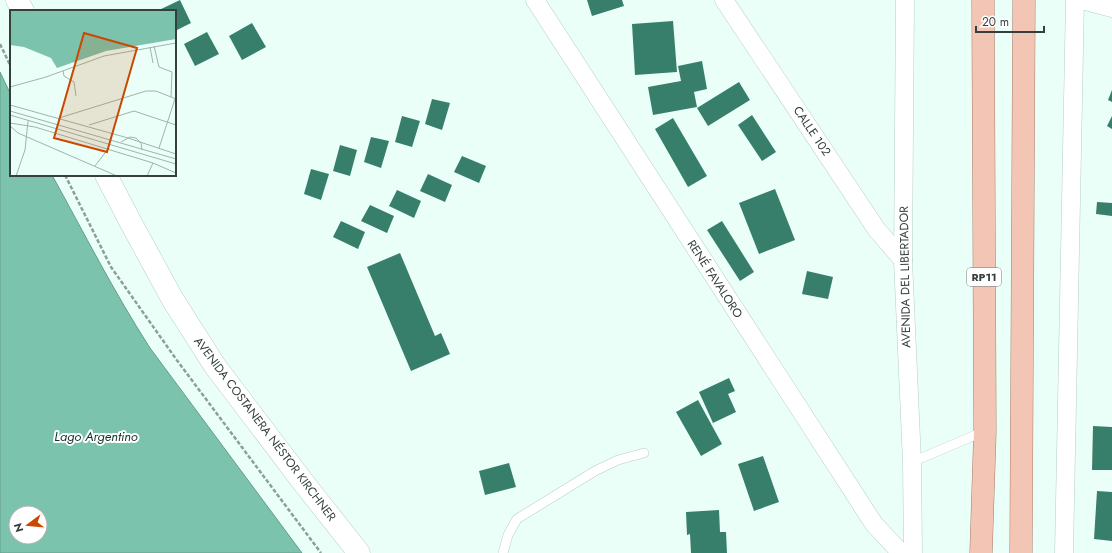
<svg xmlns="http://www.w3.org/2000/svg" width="1112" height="553" viewBox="0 0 1112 553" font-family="Jost,sans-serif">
<rect width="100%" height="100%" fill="#eafff7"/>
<path fill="#7bc3ad" stroke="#669c8b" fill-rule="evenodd" d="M0,72L11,95V175H52C84,233 114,292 150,348L302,553H0ZM16,513H40V537H16Z"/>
<g fill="#377f6b">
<polygon points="180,0 191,23 175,31 175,11 157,11"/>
<polygon points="587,0 622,0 624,6 592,16"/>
<polygon points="673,21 677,72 635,75 632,24"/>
<polygon points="252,23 266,47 242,60 229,36"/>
<polygon points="207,32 219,54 195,66 184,44"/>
<polygon points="702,61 707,89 694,92 697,107 653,115 648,87 681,81 678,66"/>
<polygon points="739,82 750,100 708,126 697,108"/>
<polygon points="1112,90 1112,102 1108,100"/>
<polygon points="432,99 450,103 442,130 425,124"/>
<polygon points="752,115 776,152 762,161 738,125"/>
<polygon points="402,116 420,121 412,147 395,142"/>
<polygon points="1112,116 1112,129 1107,126"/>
<polygon points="673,118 707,176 688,187 655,129"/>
<polygon points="371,137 389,141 381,168 364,162"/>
<polygon points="340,145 357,150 350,176 333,171"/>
<polygon points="462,156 486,166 479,183 454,172"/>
<polygon points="311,169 329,174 321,200 304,194"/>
<polygon points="428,174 452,185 445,202 420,191"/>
<polygon points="775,189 795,240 759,254 739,203"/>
<polygon points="397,190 421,201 414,218 389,206"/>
<polygon points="1097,202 1112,203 1112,216 1096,214"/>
<polygon points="370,205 394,216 387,233 361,221"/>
<polygon points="341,221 365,232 358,249 333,237"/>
<polygon points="722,221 754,272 740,281 707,230"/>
<polygon points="400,253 435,336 441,333 450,354 411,371 367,267"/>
<polygon points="807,271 833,277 828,299 802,294"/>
<polygon points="729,378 735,391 728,394 736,412 713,423 699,392"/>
<polygon points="698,400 722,444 701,456 676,412"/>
<polygon points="1093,426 1112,427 1112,470 1092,470"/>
<polygon points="763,456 779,502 754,511 738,464"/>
<polygon points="509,463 516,487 485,495 479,471"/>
<polygon points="1097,491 1112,492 1112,541 1094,539"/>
<polygon points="719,510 720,532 726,532 727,553 691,553 690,534 687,535 686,512"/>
</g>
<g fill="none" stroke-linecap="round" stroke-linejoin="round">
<g stroke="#b5cfc6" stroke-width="10">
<g id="service">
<polyline points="912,462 985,431"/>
<polyline points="503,553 508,535 517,519 595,471 618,460 644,453"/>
</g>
</g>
<g stroke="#b5cfc6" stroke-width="19">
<g id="minor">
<polyline points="535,0 874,524 901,553"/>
<polyline points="724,0 877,230 903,260"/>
<polyline points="905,0 903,260 912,462 913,553"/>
<polyline points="1082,0 1112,8"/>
<polyline points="1064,553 1075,0"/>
</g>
</g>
<g stroke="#b5cfc6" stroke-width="23">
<g id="tertiary">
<polyline points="17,0 23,11"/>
<polyline points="106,175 131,223 173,300 215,366 303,482 359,553"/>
</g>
</g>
<g stroke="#aa7d6a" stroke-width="23">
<g id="primary">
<polyline points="981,553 985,431 983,0"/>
<polyline points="1021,553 1024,0"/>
</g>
</g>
<g stroke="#8e9e98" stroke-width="2.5" stroke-dasharray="4 2" stroke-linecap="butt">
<polyline points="0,44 11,67"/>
<polyline points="65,175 111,267 176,359 321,553"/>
</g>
<use href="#service" stroke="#fff" stroke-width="9"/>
<use href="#minor" stroke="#fff" stroke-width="18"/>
<use href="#tertiary" stroke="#fff" stroke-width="22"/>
<use href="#primary" stroke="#f2c5b5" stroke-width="22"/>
</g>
<g text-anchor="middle" stroke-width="4" stroke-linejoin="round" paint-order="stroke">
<rect fill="#fff" stroke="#727976" stroke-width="1" x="967" y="268" width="34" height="18" rx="3"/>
<g font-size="11" font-weight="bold" fill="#35403c">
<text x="984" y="281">RP11</text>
</g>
<g font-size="12" fill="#35403c" stroke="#fff">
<text transform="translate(812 131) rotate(56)" y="4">CALLE 102</text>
<text transform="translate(905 277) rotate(-91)" y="4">AVENIDA DEL LIBERTADOR</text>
<text transform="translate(715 279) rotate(57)" y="4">RENÉ FAVALORO</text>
<text transform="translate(265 429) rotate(53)" y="4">AVENIDA COSTANERA NÉSTOR KIRCHNER</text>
</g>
<g font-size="13" font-style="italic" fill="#103329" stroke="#fff">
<text x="96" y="441">Lago Argentino</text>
</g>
</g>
<g transform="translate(10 10)">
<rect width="166" height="166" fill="#eafff7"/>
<path d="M0,0H166V29L96,41L47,58L41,48L14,37L0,35Z" fill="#7bc3ad"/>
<path fill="none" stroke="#a2b3ac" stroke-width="1" d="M144,36L149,57L162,62L161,87M140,37L143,53M53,61L54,66L64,72L66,86M0,77L36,67L94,46L166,33M0,95L118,128L166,144M0,101L166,149M0,105L166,154M49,108L136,81H146L166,89M0,113L25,117L143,153L166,163M79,115L124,101L166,115M0,116L8,123L107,166M111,132L120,127L126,128L131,133L132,140M149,138L165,89M85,156L98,139M6,166L15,140L18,111M38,166H63M137,166L143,153"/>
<path fill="#cc4700" fill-opacity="0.15" stroke="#cc4700" stroke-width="2" d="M74,23L127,38L97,142L44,128Z"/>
<rect width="166" height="166" fill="none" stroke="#35403c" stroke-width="2"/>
</g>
<g transform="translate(28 525) rotate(254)"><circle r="19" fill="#ffffff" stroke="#aeb3b1"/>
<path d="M0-3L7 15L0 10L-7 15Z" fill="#cc4700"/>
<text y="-6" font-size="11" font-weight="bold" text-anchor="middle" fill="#35403c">N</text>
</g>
<path d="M976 26v6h68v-6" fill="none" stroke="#35403c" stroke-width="2"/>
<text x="982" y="26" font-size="12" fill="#35403c" stroke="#ffffff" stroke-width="3" paint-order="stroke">20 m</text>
</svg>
